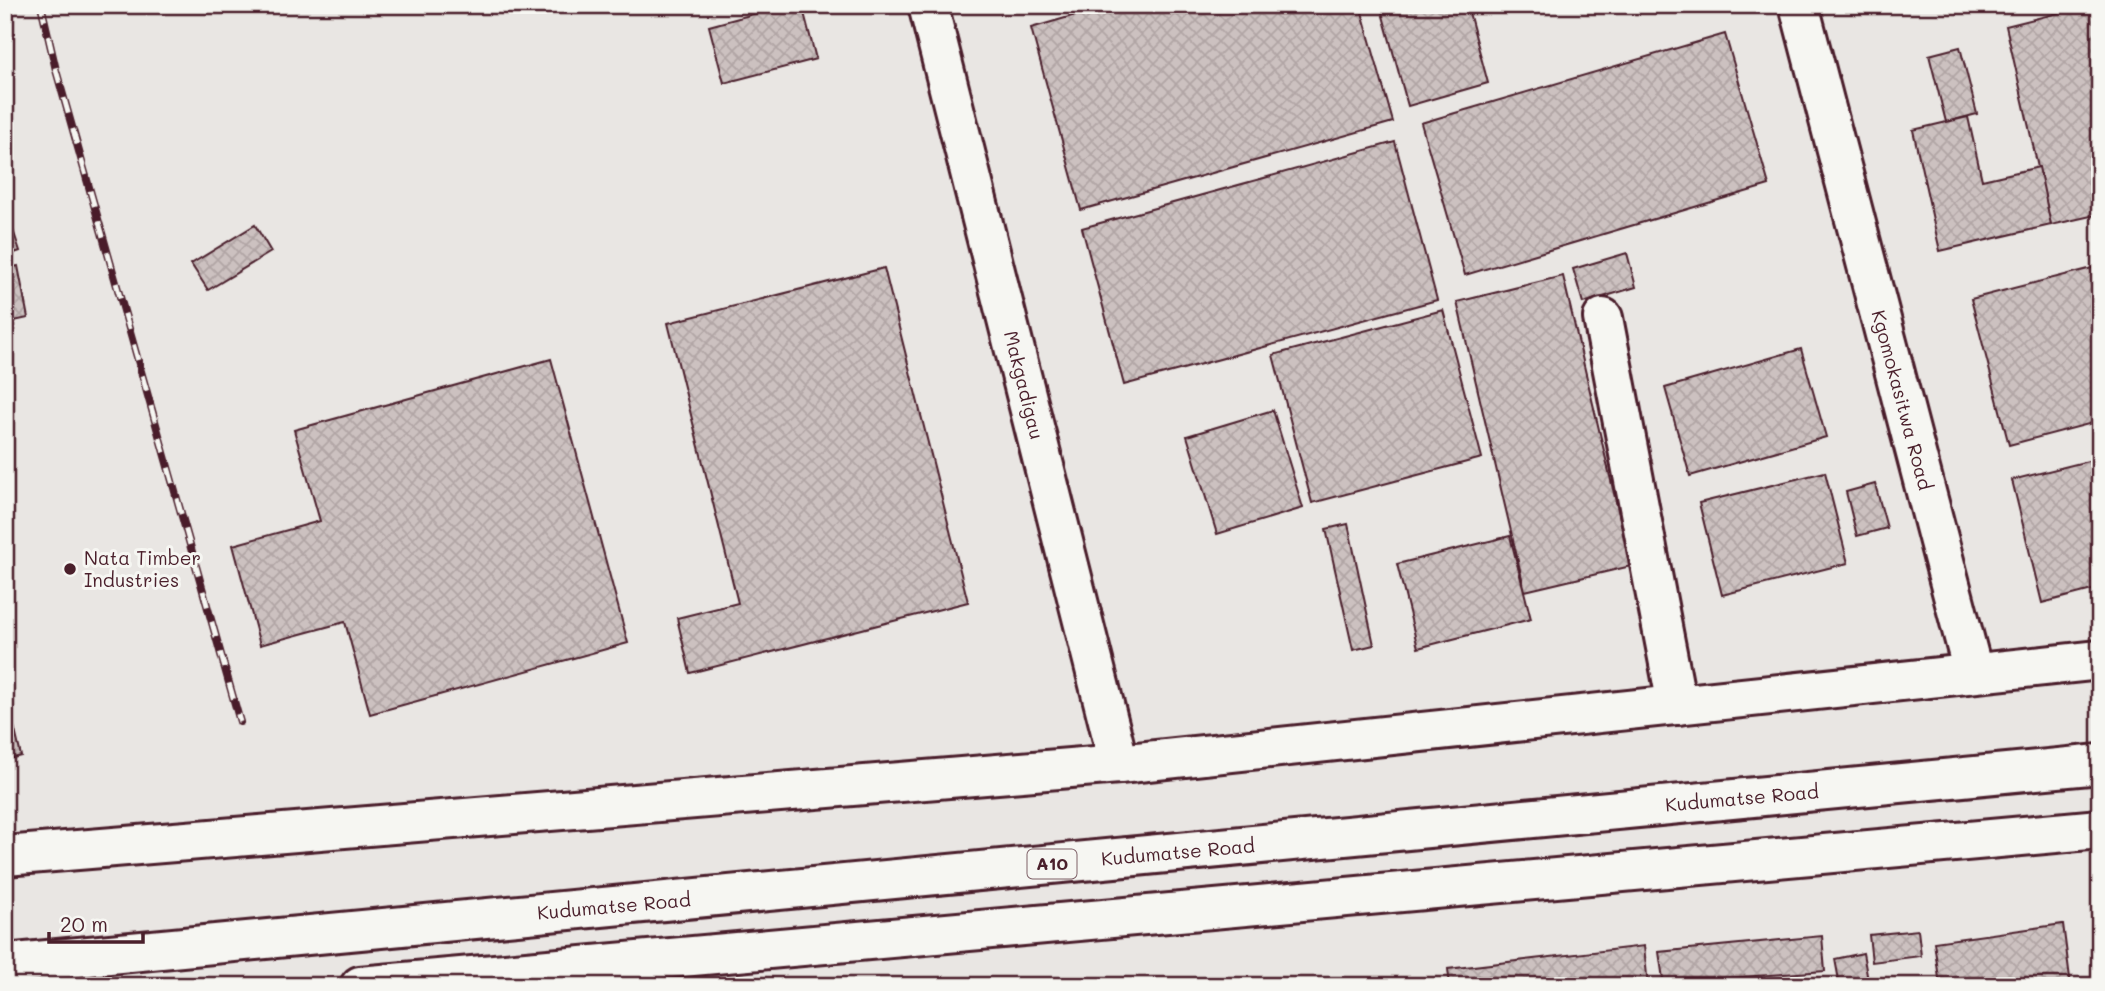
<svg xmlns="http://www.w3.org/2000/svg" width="2105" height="991" viewBox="0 0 2105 991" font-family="Mali,sans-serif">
<defs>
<pattern id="building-cross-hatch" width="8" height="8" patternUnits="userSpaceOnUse" patternTransform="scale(1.75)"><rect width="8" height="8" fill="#ccc1c0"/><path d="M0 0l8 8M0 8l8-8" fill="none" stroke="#b1a5a5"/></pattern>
</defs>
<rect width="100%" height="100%" fill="#f6f6f2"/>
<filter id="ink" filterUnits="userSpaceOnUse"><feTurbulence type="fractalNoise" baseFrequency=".0143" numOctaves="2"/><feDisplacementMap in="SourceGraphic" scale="14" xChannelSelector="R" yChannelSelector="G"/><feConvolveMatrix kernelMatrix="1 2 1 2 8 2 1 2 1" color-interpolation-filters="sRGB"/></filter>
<g filter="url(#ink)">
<rect fill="#e9e6e3" x="5" y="5" width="2095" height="981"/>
<g fill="url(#building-cross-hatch)" stroke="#4a1f2b" stroke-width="2">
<polygon points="787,5 802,5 816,59 724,83 709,26"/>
<polygon points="1110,5 1360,5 1393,122 1081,210 1031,28"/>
<polygon points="1380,5 1467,5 1488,83 1408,106"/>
<polygon points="2090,5 2100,5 2100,214 2051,225 2006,26"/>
<polygon points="1725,34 1769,185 1465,275 1421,123"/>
<polygon points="1960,47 1977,114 1946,122 1929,55"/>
<polygon points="1968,117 1982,180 2039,167 2051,225 1940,251 1913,130"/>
<polygon points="1395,142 1437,300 1124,385 1082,228"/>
<polygon points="8,215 20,251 5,256 5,216"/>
<polygon points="255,225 271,252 208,290 191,264"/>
<polygon points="1627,253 1636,287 1583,303 1573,269"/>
<polygon points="18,266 28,318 5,323 5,269"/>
<polygon points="2100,266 2100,421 2009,445 1971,299"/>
<polygon points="884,268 968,602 690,673 677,618 738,603 668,323"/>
<polygon points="1563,276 1631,566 1525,591 1457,302"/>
<polygon points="1443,310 1482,458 1312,503 1273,355"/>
<polygon points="1801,349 1826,437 1690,476 1665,388"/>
<polygon points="551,359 628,643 370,714 345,622 260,645 233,545 320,521 294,430"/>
<polygon points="1273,410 1303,508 1217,534 1187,436"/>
<polygon points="2100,458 2100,588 2042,603 2012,480"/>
<polygon points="1825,472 1848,563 1722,595 1699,503"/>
<polygon points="1875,484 1887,528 1857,536 1846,492"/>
<polygon points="1348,524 1374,645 1353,650 1326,529"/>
<polygon points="1510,536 1531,619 1418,648 1397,564"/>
<polygon points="13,722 21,756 5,760 5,724"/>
<polygon points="2063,924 2071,986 1940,986 1934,942"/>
<polygon points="1918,930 1921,956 1872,962 1869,935"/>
<polygon points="1822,936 1825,971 1728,978 1729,986 1664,986 1659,952"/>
<polygon points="1644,946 1648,986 1450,986 1448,969"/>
<polygon points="1863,953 1869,986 1840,986 1835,959"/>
</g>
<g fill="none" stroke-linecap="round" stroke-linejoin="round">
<g stroke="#4a1f2b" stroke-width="44">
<g id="minor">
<polyline points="928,5 1119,764"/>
<polyline points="1799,5 1973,672"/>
<polyline points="1603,318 1677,705"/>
<polyline points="5,856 1119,764 2100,660"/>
</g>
</g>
<g stroke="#4a1f2b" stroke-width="44">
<g id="major">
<polyline points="5,964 2100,764"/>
<polyline points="360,986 2100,829"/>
</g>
</g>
<use href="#minor" stroke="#f6f6f2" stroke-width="38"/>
<use href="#major" stroke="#f6f6f2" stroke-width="38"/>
<g stroke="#4a1f2b" stroke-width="8">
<polyline id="rail" points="41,5 56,70 240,722"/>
</g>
<use href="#rail" stroke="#f6f6f2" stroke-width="5" stroke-dasharray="16" stroke-linecap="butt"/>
</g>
</g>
<circle fill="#4a1f2b" stroke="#f6f6f2" stroke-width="2.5" cx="70" cy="569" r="7"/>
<g text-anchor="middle" stroke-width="6" stroke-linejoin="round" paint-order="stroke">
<rect fill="#f6f6f2" stroke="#7e6067" stroke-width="2" x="1027.5" y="849.5" width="49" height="29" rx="5"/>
<g font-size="18" font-weight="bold" fill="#4a1f2b">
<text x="1052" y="870">A10</text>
</g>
<g font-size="19" fill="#4a1f2b" stroke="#f6f6f2">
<text transform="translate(1024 385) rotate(76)" y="7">Makgadigau</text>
<text transform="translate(1902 400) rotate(75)" y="7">Kgomokasitwa Road</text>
<text transform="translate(1742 798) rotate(-5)" y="7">Kudumatse Road</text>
<text transform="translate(1178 852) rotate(-5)" y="7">Kudumatse Road</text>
<text transform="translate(614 906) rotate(-5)" y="7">Kudumatse Road</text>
</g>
<g font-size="19" fill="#4a1f2b" stroke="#f6f6f2" text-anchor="start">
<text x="84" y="565">Nata Timber<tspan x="84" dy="22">Industries</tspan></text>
</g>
</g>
<rect width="2105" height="991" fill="none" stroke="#f6f6f2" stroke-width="28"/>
<rect x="14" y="14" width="2077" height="963" fill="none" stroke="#4a1f2b" stroke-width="2.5" filter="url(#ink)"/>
<path d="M49 932v10h94v-10" fill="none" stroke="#4a1f2b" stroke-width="3.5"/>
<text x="60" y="932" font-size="21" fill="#4a1f2b" stroke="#f6f6f2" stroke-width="5" paint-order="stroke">20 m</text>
</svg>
